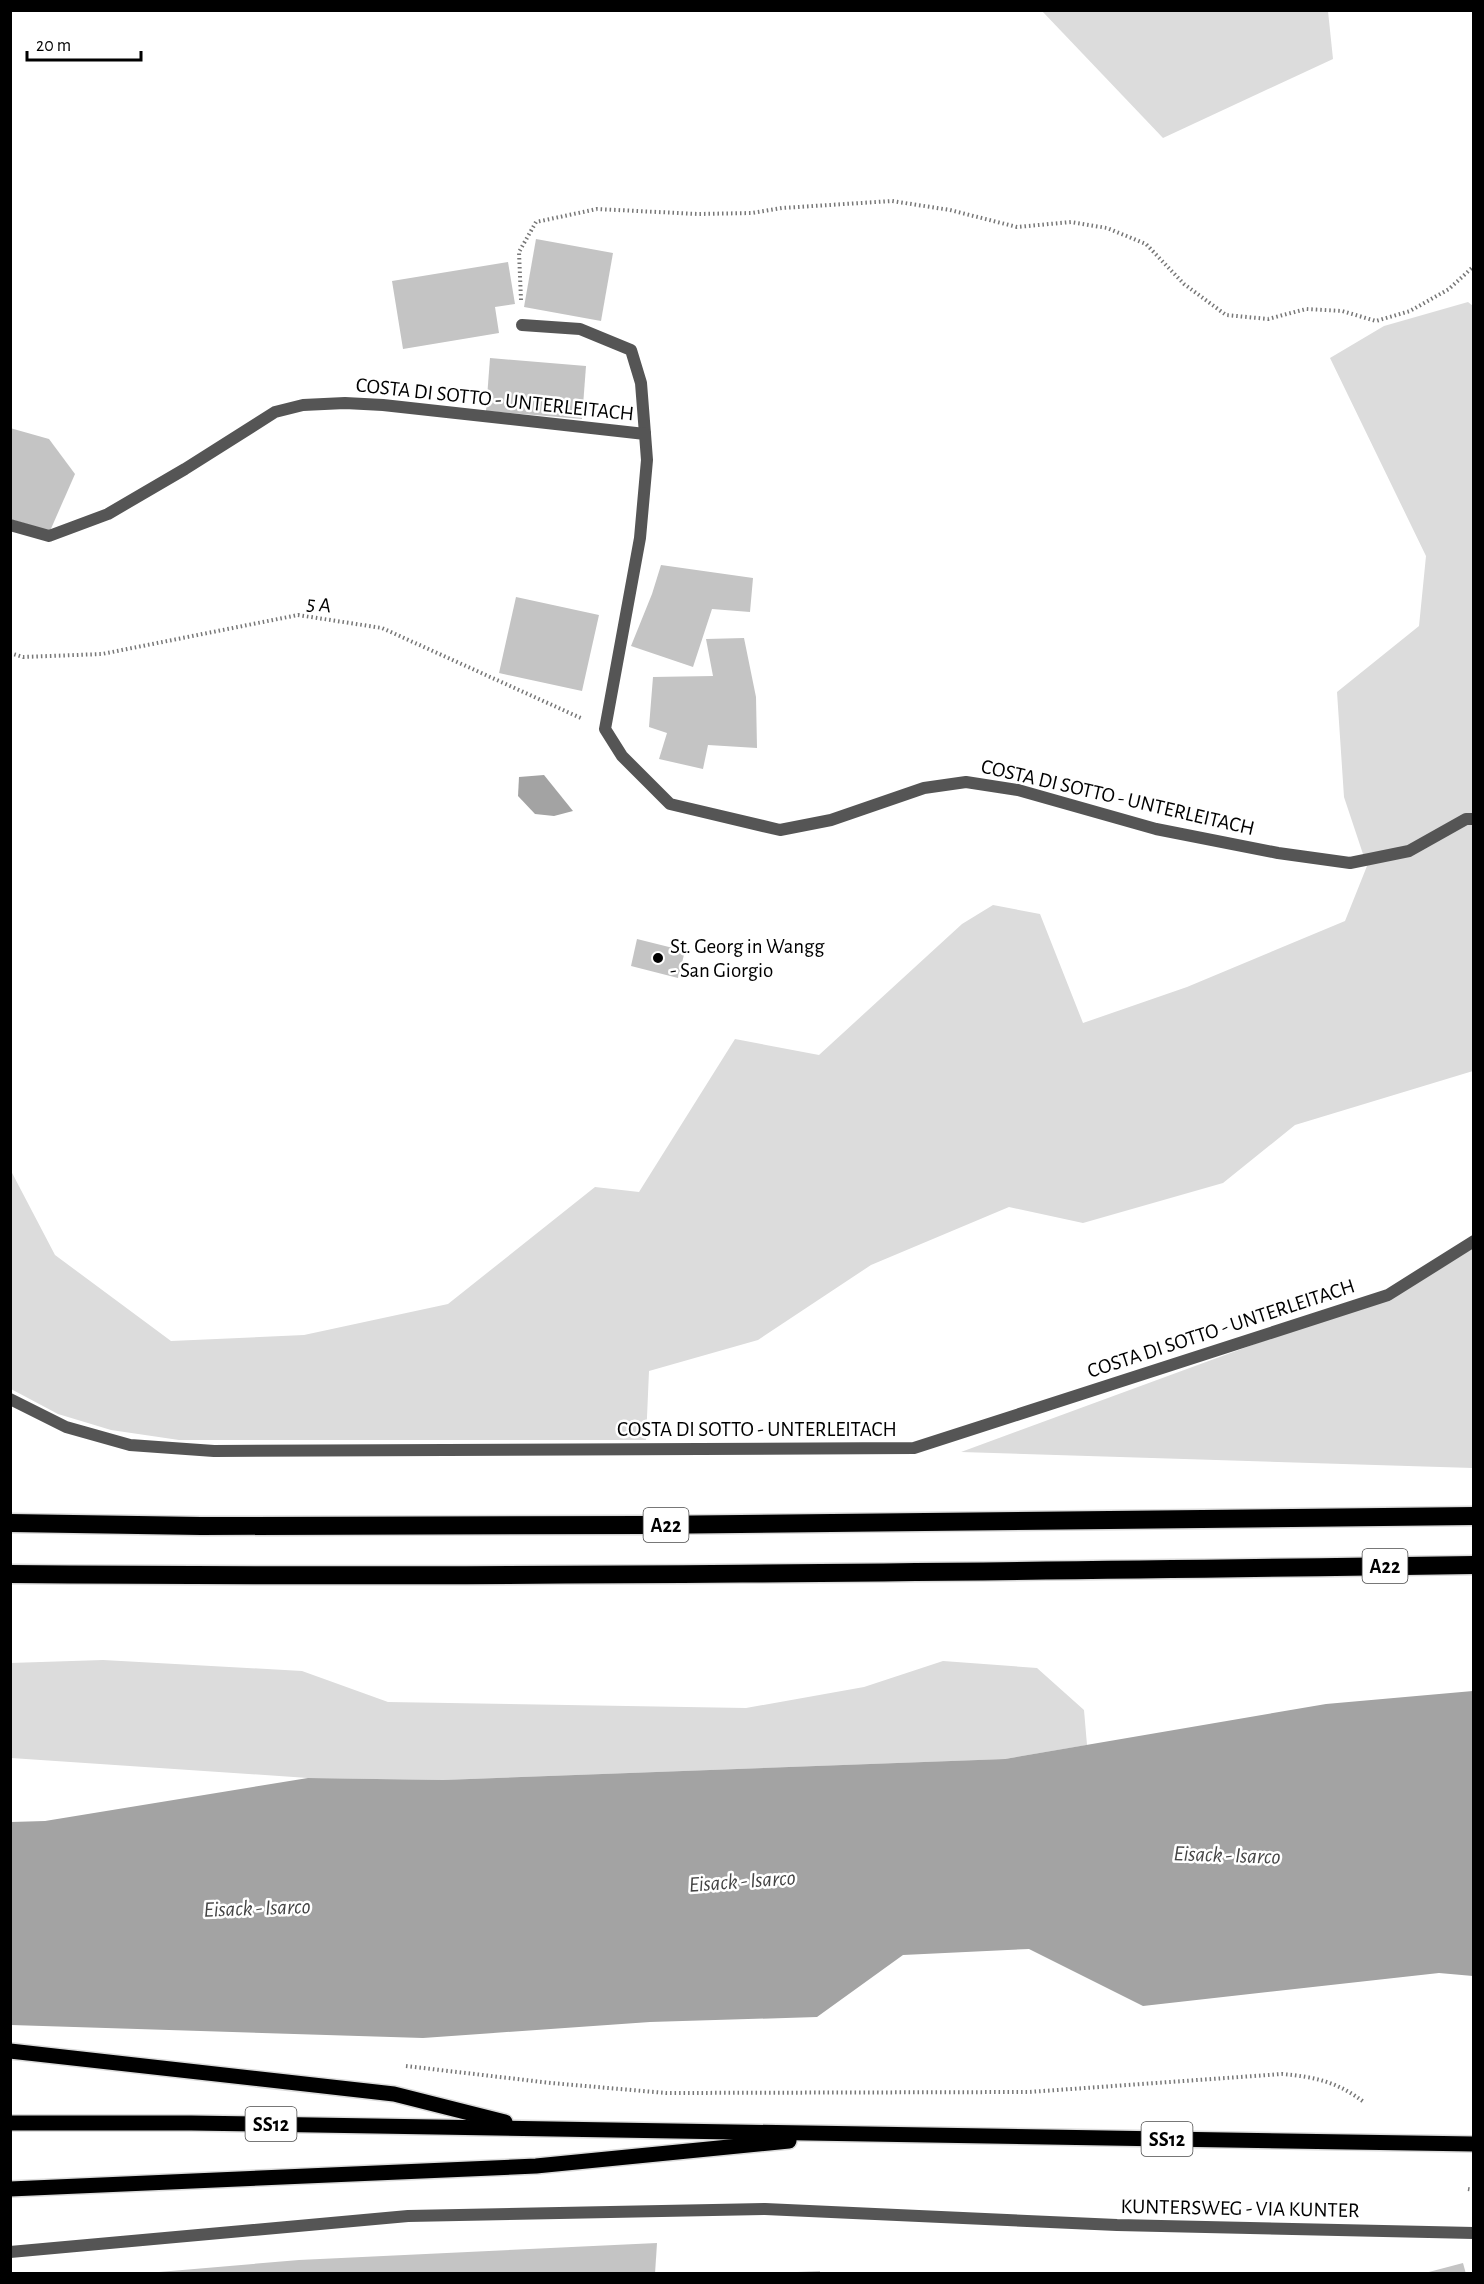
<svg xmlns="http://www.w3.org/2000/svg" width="1484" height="2284" viewBox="0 0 1484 2284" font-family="'Alegreya Sans',sans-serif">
<rect width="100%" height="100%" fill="#fff"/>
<g fill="#dcdcdc">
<polygon points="1042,11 1328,11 1333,59 1163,138"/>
<polygon points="1468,302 1473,306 1473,1071 1295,1125 1223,1183 1083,1223 1009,1207 871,1265 758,1340 649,1371 646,1440 179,1440 111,1430 58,1414 11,1389 10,1169 55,1255 171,1341 304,1335 448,1304 595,1187 639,1192 735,1039 819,1055 962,924 993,905 1040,914 1083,1023 1187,987 1345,921 1367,866 1344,797 1337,692 1419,626 1426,556 1330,358 1384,326"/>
<polygon points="1473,1241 1473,1468 961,1452 1388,1295"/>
<polygon points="103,1660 302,1671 388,1702 746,1708 864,1687 943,1661 1037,1668 1084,1710 1087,1745 1005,1759 443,1780 308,1778 11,1758 10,1663"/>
</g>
<g fill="#a3a3a3">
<polygon points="544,775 573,811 554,816 535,814 518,796 519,777"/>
<polygon points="1473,1691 1473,1976 1439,1973 1143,2006 1029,1949 903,1955 817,2017 650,2022 423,2038 11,2025 11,1822 45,1821 308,1778 443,1780 1005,1759 1326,1704"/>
</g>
<g fill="#c4c4c4">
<polygon points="536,239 613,253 601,321 524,307"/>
<polygon points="508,262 515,304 495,307 499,333 403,349 392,281"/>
<polygon points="490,358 586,366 582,419 486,411"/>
<polygon points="10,428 49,439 75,474 50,531 10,519"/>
<polygon points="661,565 753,578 750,612 712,609 693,667 631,646 652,594"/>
<polygon points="516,597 599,615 582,691 499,673"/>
<polygon points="744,638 756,697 757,748 708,745 703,769 659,759 667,733 649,727 653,677 713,676 706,639"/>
<polygon points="637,939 685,951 678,978 631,966"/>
<polygon points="657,2243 655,2274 160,2274 159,2272 299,2260"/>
<polygon points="1463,2263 1466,2274 1425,2274 1425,2273"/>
<polygon points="820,2271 820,2274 797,2274 797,2272"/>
</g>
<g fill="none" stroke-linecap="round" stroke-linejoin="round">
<g stroke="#dbdbdb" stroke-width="18">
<g id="primary">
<polyline points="10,2051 394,2094 505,2122"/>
<polyline points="10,2123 191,2123 1474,2144"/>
<polyline points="10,2189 536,2166 789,2141"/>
</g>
</g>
<g stroke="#dbdbdb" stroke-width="21">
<g id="highway">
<polyline points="10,1523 201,1526 644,1525 1474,1516"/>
<path d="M10,1574C498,1578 986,1572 1474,1565"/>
</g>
</g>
<g stroke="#777" stroke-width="4" stroke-dasharray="1.5 3" stroke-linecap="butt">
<polyline points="521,300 519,252 536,222 597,209 698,214 752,213 782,208 892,201 950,210 1017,227 1071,222 1107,228 1146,244 1184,284 1226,315 1268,319 1306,309 1342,311 1376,321 1410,311 1449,289 1474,266"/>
<polyline points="10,653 23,657 102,654 298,615 382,628 583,719"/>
<path d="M406,2066L551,2083L666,2093L1029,2092L1282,2074C1316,2077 1338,2082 1365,2103"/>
<polyline points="1468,2189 1474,2190"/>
</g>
<g stroke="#555" stroke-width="12">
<polyline points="10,1399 66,1427 130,1445 214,1451 914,1448 1388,1295 1474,1241"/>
<polyline points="10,2252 408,2216 765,2209 1117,2225 1474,2233"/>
</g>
<g stroke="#555" stroke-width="12">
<polyline points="522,325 580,329 631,350 641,383 645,434"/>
<polyline points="10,525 49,536 108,514 185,469 275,412 303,405 345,403 383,405 645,434 647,460 640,538 605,729 622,756 670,804 780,830 831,820 924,788 966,782 1018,790 1156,829 1278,853 1350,863 1409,851 1466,819 1474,819"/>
</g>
<use href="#primary" stroke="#000" stroke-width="15"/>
<use href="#highway" stroke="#000" stroke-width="18"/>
</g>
<circle fill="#000" stroke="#fff" stroke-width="2" cx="658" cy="958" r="6"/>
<g text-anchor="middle" stroke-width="5" stroke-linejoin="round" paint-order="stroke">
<g fill="#fff" stroke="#4c4c4c" stroke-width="1.5">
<rect x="643.5" y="1508" width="45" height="34" rx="4.5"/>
<rect x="1362.5" y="1549" width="45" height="34" rx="4.5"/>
<rect x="245.5" y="2107" width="51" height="34" rx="4.5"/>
<rect x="1141.5" y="2122" width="51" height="34" rx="4.5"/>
</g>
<g font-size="20" font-weight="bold" fill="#000">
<text x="666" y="1532">A22</text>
<text x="1385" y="1573">A22</text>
<text x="271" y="2131">SS12</text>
<text x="1167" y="2146">SS12</text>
</g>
<g font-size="21" fill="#000" stroke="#fff">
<text transform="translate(495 399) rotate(6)" y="7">COSTA DI SOTTO - UNTERLEITACH</text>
<text transform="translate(319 604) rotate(7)" y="7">5 A</text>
<text transform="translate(1118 797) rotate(13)" y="7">COSTA DI SOTTO - UNTERLEITACH</text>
<text transform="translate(1221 1328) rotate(-18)" y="7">COSTA DI SOTTO - UNTERLEITACH</text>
<text x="757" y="1436">COSTA DI SOTTO - UNTERLEITACH</text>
<text transform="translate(1240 2208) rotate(1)" y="7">KUNTERSWEG - VIA KUNTER</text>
</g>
<g font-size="21" fill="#000" stroke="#fff" text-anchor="start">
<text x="670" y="953">St. Georg in Wangg<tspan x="670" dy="24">- San Giorgio</tspan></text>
</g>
<g font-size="22" font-style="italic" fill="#444" stroke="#fff">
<text transform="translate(1227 1854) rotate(2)" y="8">Eisack - Isarco</text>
<text transform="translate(742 1880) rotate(-4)" y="8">Eisack - Isarco</text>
<text transform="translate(257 1907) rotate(-2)" y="8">Eisack - Isarco</text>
</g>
</g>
<rect width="1484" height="2284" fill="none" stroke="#000000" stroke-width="24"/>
<path d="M27 51v9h114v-9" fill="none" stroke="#000000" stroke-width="3"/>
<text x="36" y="51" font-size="18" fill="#000000" stroke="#ffffff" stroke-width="4.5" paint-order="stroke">20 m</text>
</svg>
